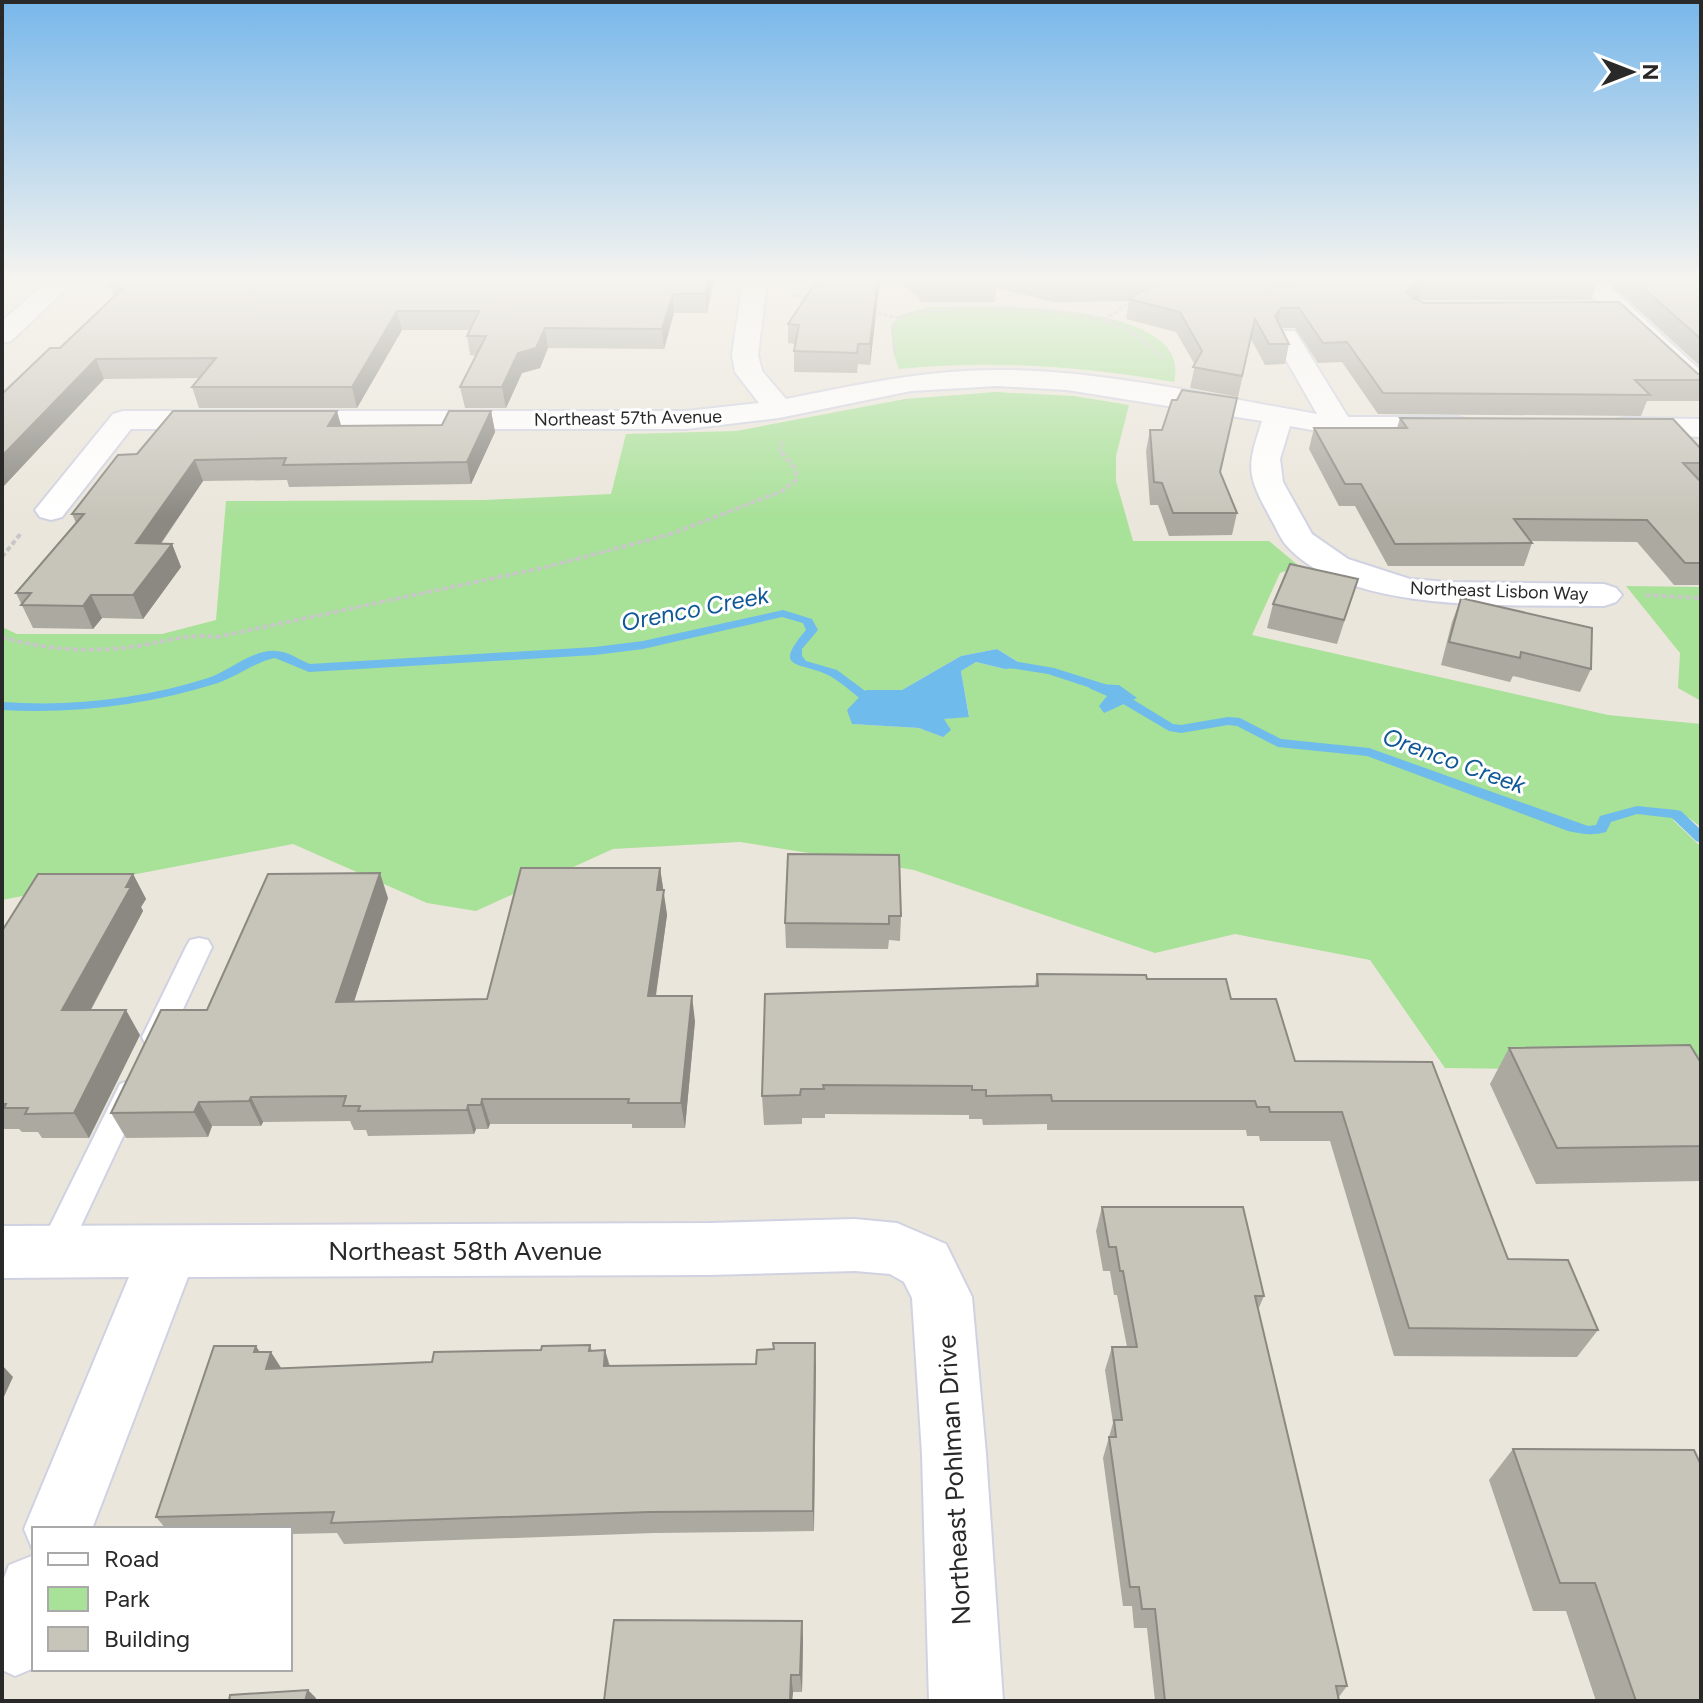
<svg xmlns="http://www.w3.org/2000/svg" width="1703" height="1703" viewBox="0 0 1703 1703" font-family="Figtree,sans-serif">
<rect width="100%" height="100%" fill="#ebe6db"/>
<g fill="#a8e198" fill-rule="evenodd">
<path d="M929,307C975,307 1196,297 1174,382C1081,366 993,360 899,369L893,352L891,325L901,315Z"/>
<path d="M996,392L1074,396L1129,405L1116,456V481L1133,541H1269L1299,566L1280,573L1252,635L1608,715L1701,724V827L1689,818L1673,820L1701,847V1071L1445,1068L1370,960L1235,934L1155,953L914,870L740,842L613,849L476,911L427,903L293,844L2,900V627L17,634H162L216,620L226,501L485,500L611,494L626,434L736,431L905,399ZM997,649L1025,666L1005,669L976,662L961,671L969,716L943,719V737L919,728L852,724L866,690H902L961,656Z"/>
<polygon points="1626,586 1701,587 1701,701 1678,688 1680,653"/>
</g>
<g fill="#6fbbec">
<polygon points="997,649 1026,667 1005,669 976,662 961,671 969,717 944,719 951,730 943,737 919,728 852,724 847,710 866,690 902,690 961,656"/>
<polygon points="1089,684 1119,685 1137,698 1104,713 1099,706 1107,696 1089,688"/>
</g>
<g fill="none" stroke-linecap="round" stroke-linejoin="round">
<g fill="#6fbbec" fill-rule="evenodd">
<path d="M783,610L812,619L818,630L802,649V656L806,661L837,670L880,702L882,705L880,708H872C858,698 844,684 830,676C802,661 770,672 806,630L803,623L782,617L643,649L595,655L309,672L275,658C255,662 238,676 218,683C148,705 75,714 2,710V702C72,707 141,699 208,678C230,671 253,649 276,651C288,651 299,660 310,664L595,647L643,641Z"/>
<path d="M1007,660L1054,668L1111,686L1173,724L1181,725L1228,717L1240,718L1281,739L1369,748L1588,826L1596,825L1600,816L1637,806L1676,810L1681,811L1701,830V843L1696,841L1672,818L1637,814L1611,822L1606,832C1592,836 1582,834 1568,831L1367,756L1278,747L1237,726L1228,725L1181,733L1169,731L1103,692L1048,674L1003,667L1001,664Z"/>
</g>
<g stroke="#d0d2e2" stroke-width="4">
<g id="service">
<polygon points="199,938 208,940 212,947 170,1037 166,1045 156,1048 146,1045 142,1037 186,947 190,940"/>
<polygon points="130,1080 140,1084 144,1092 64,1262 53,1266 42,1262 37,1252 42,1242 120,1084"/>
</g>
</g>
<g stroke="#d0d2e2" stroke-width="4">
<g id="minor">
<path d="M743,279H767L758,355L762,371L786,399C856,385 925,370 997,370C1104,370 1212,396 1317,414L1273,337L1277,331H1295L1348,417H1458L1468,420L1473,426L1468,432L1458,435H1339L1290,426L1280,459L1283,482L1312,534L1348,559L1410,579L1448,582L1604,584L1616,588L1622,595L1616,602L1604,606C1518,604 1348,616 1286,545C1280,538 1276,527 1271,519C1247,474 1246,470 1262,421L1067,390L997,386L911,391L779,418L686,429H131L62,517L51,520L40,517L35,510L113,414L123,411H686L759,403L735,372L732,355Z"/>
<polygon points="1575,279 1601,279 1701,371 1701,394 1691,392"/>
<polygon points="1623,418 1701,419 1701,437 1613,433 1608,427 1613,421"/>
<polygon points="855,1219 897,1223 946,1244 972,1297 986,1454 1003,1701 929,1701 922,1454 912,1298 904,1282 890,1274 855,1271 709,1275 188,1277 92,1529 34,1529 34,1553 24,1529 129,1277 2,1278 2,1226 709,1223"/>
<polygon points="34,1555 34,1668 15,1676 2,1670 2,1583 9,1565"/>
</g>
</g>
<g stroke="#d0d2e2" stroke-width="4">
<polygon id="secondary" points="50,279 77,279 11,341 2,343 2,321"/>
</g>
<g stroke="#c7c7c7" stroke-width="3" stroke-dasharray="4 2" stroke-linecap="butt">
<polyline points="790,295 812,299"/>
<polyline points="872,312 899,318"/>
<polyline points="1104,320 1132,301"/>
<path d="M895,353L892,327L899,318L912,313C970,305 1073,304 1126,329C1141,337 1152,348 1164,360"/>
<polyline points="782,441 780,451 783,454"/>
</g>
<g stroke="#c7c7c7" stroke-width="4" stroke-dasharray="5 3" stroke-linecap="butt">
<polyline points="2,557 22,532"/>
<polyline points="1646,595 1701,598"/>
<path d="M2,637C44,650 94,653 137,646C165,642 188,633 217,637L546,567L671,534L782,491L796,480V469L781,452"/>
</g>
<use href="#service" fill="#fff" fill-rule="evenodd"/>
<use href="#minor" fill="#fff" fill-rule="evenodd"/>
<use href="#secondary" fill="#fff" fill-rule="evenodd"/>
</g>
<g fill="#aba9a0">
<polygon points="117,279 714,279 707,313 674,313 664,349 548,348 540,368 522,373 506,408 465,408 460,387 476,356 470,355 467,336 469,330 402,330 357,408 199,408 192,387 200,378 104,379 2,488 2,394 60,348 114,297 110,285"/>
<polygon points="818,279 880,279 870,365 858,364 857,373 794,372 794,351 795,344 788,343 788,324"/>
<polygon points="898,279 1277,279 1282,280 1282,279 1596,279 1598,281 1591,300 1417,300 1701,374 1701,401 1647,401 1641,416 1378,414 1342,362 1318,363 1295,328 1281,328 1289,344 1285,364 1265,365 1251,339 1238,397 1190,388 1195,365 1176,332 1126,319 1129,301 1054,302 996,288 995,302 922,302"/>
<polygon points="1605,279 1701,279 1701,367"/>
<polygon points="491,411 495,432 471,484 289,487 287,480 203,481 161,544 172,544 181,567 143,619 102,618 93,629 33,628 16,593 76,523 72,514 137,454 341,425 442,425"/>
<polygon points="1400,418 1701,449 1701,585 1674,585 1637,542 1530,541 1532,543 1524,566 1388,566 1355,506 1339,506 1309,449 1314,428 1397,428"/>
<polygon points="1150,430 1221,473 1237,513 1232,535 1169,536 1158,505 1150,505 1146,451"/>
<polygon points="1358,579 1337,644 1267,628 1273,604"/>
<polygon points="1461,598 1591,669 1580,692 1513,676 1510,682 1441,665 1452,622"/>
<polygon points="788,854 901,916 900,941 889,940 888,949 786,948 785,923"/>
<polygon points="660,868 667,915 656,996 695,1021 685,1128 632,1128 632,1124 490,1124 488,1129 476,1129 474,1134 368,1136 366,1130 354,1130 350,1121 263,1122 261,1126 212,1126 208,1137 126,1138 111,1113 207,1010 388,898 354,1001 487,999"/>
<polygon points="133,874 146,899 141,907 143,911 91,1010 140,1035 89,1138 42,1138 38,1132 22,1132 19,1129 2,1129 2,931"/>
<polygon points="1037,974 1147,979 1231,999 1295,1061 1508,1259 1598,1330 1577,1357 1394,1356 1330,1141 1260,1141 1259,1136 1247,1136 1246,1130 1047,1130 1047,1124 983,1125 982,1119 969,1119 969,1115 825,1114 825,1118 802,1118 802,1124 764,1125 762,1096 1035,986"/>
<polygon points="1509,1048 1701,1063 1701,1181 1536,1184 1490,1084"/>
<polygon points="1102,1207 1264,1296 1258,1310 1347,1686 1338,1698 1339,1701 1155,1701 1147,1628 1134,1628 1132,1606 1123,1606 1103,1458 1113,1423 1105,1370 1112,1347 1127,1347 1117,1295 1114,1295 1110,1271 1103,1271 1096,1231"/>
<polygon points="815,1343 814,1531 654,1533 344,1544 337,1533 290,1534 290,1529 166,1529 156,1517 260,1352 281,1368 432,1362 590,1345 592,1351 605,1350 610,1366 756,1364 774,1350"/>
<polygon points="1513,1449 1701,1701 1596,1701 1566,1611 1533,1611 1489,1480"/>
<polygon points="802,1621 803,1640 802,1692 793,1692 792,1701 604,1701"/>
</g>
<g fill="#8b8982">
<polygon points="709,279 714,279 707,313 705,294"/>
<polygon points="878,279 880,279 870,365 870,344"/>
<polygon points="1423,281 1418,300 1407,304 1407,292 1412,285"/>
<polygon points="673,294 674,313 664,349 662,329"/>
<polygon points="1281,308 1277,328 1275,316"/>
<polygon points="397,311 402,330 357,408 352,387"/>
<polygon points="545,328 548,348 540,368 522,373 506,408 502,387 518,353"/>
<polygon points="96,359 104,379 2,488 2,456"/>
<polygon points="337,411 343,432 328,426"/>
<polygon points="491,411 495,432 471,484 467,462"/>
<polygon points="195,460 203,481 145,566 136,543"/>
<polygon points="172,544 181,567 143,619 133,595"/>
<polygon points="91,595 102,618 93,629 83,606"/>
<polygon points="660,868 667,915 652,1021 648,996 657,890"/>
<polygon points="380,873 388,898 346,1026 336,1002"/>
<polygon points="133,874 146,899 141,907 143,911 77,1035 62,1010"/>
<polygon points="692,996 695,1021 685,1128 681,1103"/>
<polygon points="126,1010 140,1035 89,1138 74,1113"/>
<polygon points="251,1097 263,1122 261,1126 249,1101"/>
<polygon points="482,1099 490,1124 488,1129 481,1105"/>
<polygon points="199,1102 212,1126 208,1137 194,1112"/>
<polygon points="468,1105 476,1129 474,1134 467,1110"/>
<polygon points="815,1343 816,1365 814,1531 813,1511"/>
<polygon points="256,1346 267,1364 271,1352 285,1374 268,1374 254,1352"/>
<polygon points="605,1350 611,1373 604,1366"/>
<polygon points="2,1365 13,1377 2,1401"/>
<polygon points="802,1621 803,1640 802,1692 800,1675"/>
<polygon points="791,1675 793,1692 792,1701 790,1701"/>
<polygon points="308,1690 316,1698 315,1701 305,1701"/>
</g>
<g fill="#c7c4ba" stroke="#8b8982" stroke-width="2">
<polygon points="117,279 709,279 705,294 673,294 662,329 545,328 536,348 518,353 502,387 460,387 486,336 467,336 479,311 397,311 352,387 192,387 216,358 96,359 2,456 2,394 50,348 60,348 122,289 110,285"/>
<polygon points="818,279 878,279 870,344 858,344 857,353 794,351 799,325 788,324"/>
<polygon points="919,279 995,279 996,283 923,283"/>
<polygon points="1043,279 1277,279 1277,280 1293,281 1293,279 1596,279 1598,281 1423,281 1412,285 1407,292 1412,298 1424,303 1619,302 1698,374 1701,374 1701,380 1635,380 1650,395 1383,393 1347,342 1323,343 1299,308 1281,308 1275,316 1289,344 1269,344 1255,319 1242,376 1193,367 1202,351 1180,312 1129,299 1155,282 1056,282"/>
<polygon points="1633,279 1701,279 1701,339"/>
<polygon points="1182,390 1237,398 1220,472 1237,513 1173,513 1162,483 1154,482 1150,430 1162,430 1172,400 1177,400"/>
<polygon points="173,411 337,411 328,426 442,425 449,411 491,411 467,462 283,465 286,458 195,460 136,543 172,544 133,595 91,595 83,606 21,605 31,593 16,593 84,514 72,514 118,455 137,454"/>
<polygon points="1400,418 1673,419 1701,449 1701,463 1683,463 1701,482 1701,563 1685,563 1647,520 1514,519 1532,543 1395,544 1361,484 1345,484 1314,428 1407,428"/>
<polygon points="1290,564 1358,579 1344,620 1273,604"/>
<polygon points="1461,598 1592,628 1591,669 1521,652 1520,658 1449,642"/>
<polygon points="788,854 899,855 901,916 889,916 889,924 785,923"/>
<polygon points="521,868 660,868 657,890 664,890 648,996 692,996 681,1103 628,1103 629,1099 482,1099 481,1105 468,1105 467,1110 358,1111 360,1106 343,1106 346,1096 251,1097 249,1101 199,1102 194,1112 111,1113 161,1010 207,1010 268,874 380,873 336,1002 487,999"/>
<polygon points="38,874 133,874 126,887 131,887 62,1010 126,1010 74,1113 25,1114 28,1108 4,1108 6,1104 2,1104 2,931"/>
<polygon points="1037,974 1146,975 1147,979 1226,979 1231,999 1276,999 1295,1061 1432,1062 1508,1259 1568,1260 1598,1330 1409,1328 1342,1112 1270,1112 1269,1107 1257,1107 1255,1101 1052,1101 1051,1095 986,1096 986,1090 972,1090 972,1086 823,1085 824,1089 801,1089 800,1095 762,1096 765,994 1038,986"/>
<polygon points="1690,1045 1701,1063 1701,1146 1557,1148 1509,1048"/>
<polygon points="1102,1207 1243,1207 1264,1296 1255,1296 1347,1686 1336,1686 1339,1701 1165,1701 1155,1609 1142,1609 1139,1587 1130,1587 1109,1437 1116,1437 1114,1420 1122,1420 1112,1347 1137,1347 1123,1271 1120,1271 1116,1247 1109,1247"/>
<polygon points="773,1343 815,1343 813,1511 649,1512 331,1523 334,1512 156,1517 214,1346 256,1346 254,1352 271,1352 266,1369 432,1362 434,1352 541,1350 542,1346 590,1345 589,1351 605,1350 604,1366 756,1364 757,1350 774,1349"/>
<polygon points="1513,1449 1694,1450 1701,1465 1701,1701 1636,1701 1595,1583 1560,1583"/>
<polygon points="614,1620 802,1621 800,1675 791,1675 790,1701 604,1701"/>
<polygon points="308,1690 305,1701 229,1701 230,1695"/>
</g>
<linearGradient id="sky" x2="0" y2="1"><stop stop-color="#77b7ea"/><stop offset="0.54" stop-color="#f6f4ef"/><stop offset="1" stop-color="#f6f4ef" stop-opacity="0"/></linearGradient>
<rect width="1703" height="518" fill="url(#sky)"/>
<g text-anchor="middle" stroke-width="6" stroke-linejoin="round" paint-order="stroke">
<g font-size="18" fill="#292929" stroke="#fff">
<text transform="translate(628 418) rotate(-1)" y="6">Northeast 57th Avenue</text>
<text transform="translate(1499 591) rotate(2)" y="6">Northeast Lisbon Way</text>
</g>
<g font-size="24" font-style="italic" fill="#105896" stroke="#fff">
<text transform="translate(695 609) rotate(-11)" y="8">Orenco Creek</text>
<text transform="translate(1454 761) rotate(20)" y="8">Orenco Creek</text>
</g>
<g font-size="26" fill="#292929" stroke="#fff">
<text x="465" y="1260">Northeast 58th Avenue</text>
<text transform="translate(954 1480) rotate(-93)" y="9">Northeast Pohlman Drive</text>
</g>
</g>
<rect width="1703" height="1703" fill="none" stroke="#292929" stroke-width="8"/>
<rect x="32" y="1527" width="260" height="144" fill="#ffffff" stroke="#a9a9a9" stroke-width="2"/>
<rect x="48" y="1553" width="40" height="12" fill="#ffffff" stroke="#a9a9a9" stroke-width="2"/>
<text x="104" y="1567" font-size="24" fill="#292929">Road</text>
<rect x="48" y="1587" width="40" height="24" fill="#a8e198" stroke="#a9a9a9" stroke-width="2"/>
<text x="104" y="1607" font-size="24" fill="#292929">Park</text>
<rect x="48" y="1627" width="40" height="24" fill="#c7c4ba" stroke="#a9a9a9" stroke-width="2"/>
<text x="104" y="1647" font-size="24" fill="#292929">Building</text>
<g transform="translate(1631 72) rotate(90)" stroke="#ffffff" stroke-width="6" paint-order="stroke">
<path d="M0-6L14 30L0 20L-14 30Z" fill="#292929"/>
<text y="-12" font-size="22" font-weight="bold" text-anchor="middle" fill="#292929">N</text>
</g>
</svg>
